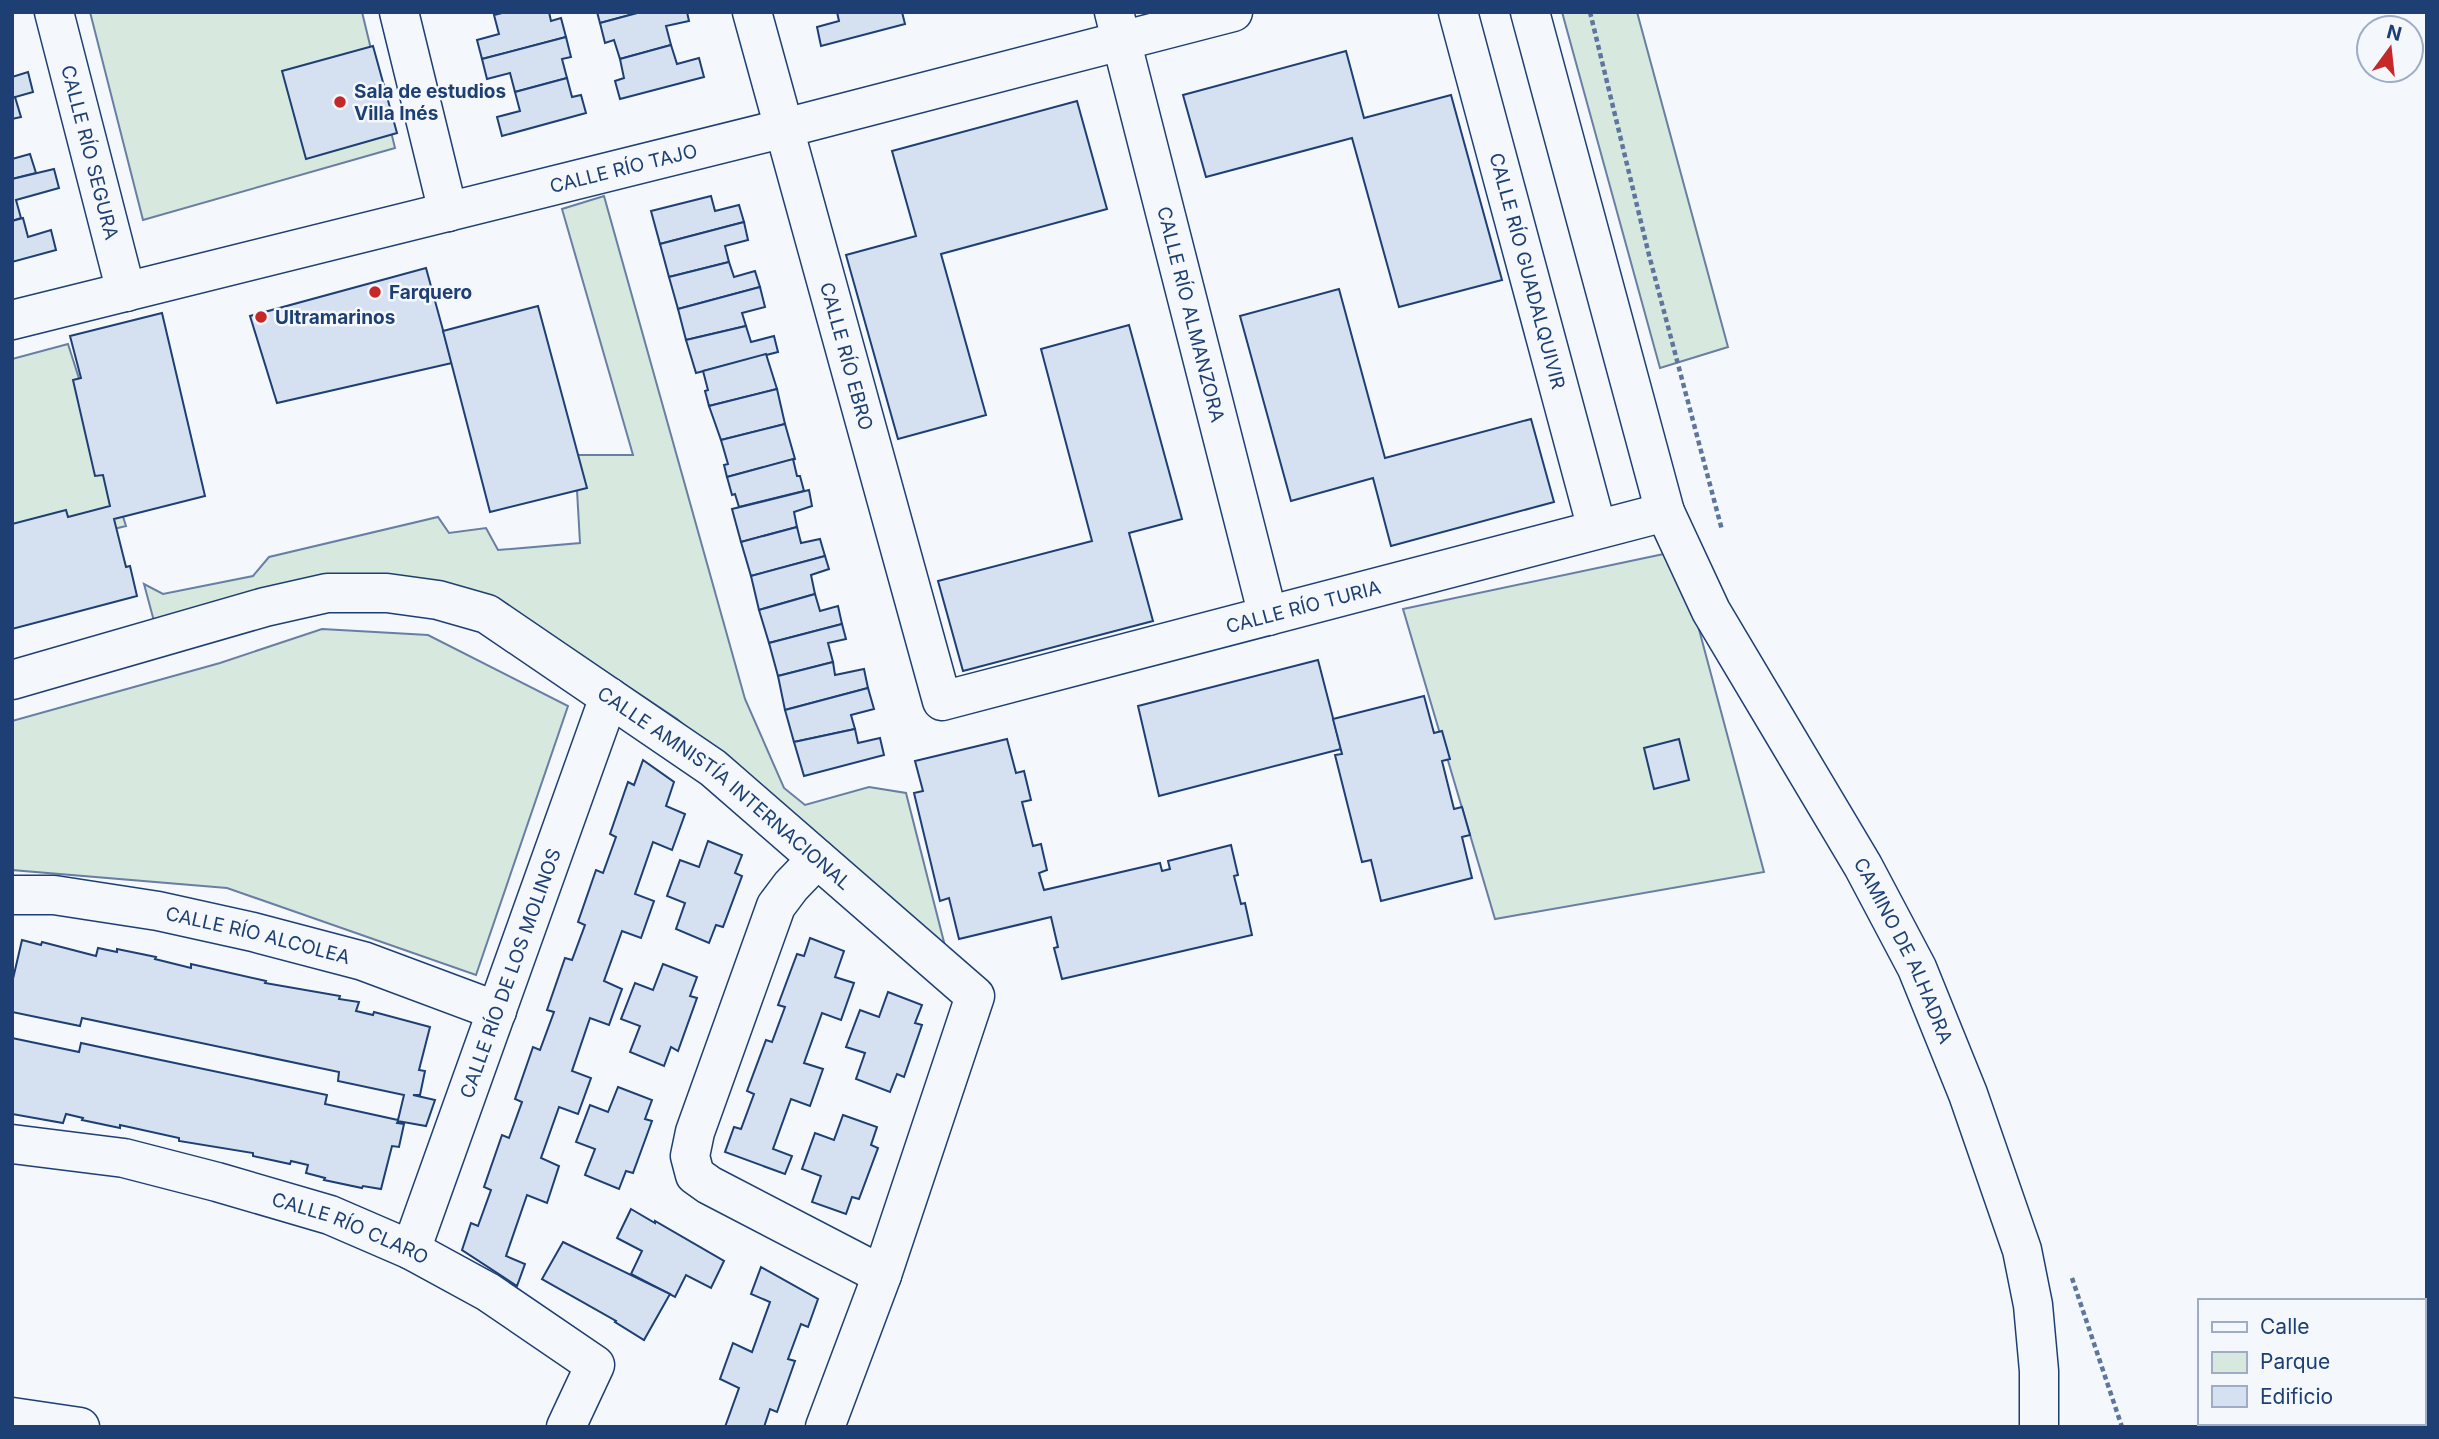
<svg xmlns="http://www.w3.org/2000/svg" width="2439" height="1439" viewBox="0 0 2439 1439" font-family="Inter,sans-serif">
<rect width="100%" height="100%" fill="#f4f7fb"/>
<g fill="#d7e8df" stroke="#687fa3" stroke-width="2">
<polygon points="90,12 362,12 395,148 143,220"/>
<polygon points="1562,12 1637,12 1728,347 1660,368"/>
<polygon points="604,196 745,699 784,788 805,805 869,787 906,793 946,950 677,719 492,596 155,625 144,584 163,594 253,576 269,557 438,517 449,533 486,528 498,550 580,543 575,455 633,455 562,209"/>
<polygon points="68,344 126,526 12,554 12,359"/>
<polygon points="1678,551 1764,872 1495,919 1403,609"/>
<polygon points="322,629 428,635 568,706 476,975 227,888 12,870 12,721 220,663"/>
</g>
<g fill="#d5e0f0" stroke="#1d3f73" stroke-width="2">
<polygon points="506,12 549,12 551,21 561,18 566,37 482,59 477,40 499,34 494,15"/>
<polygon points="597,12 641,12 600,23"/>
<polygon points="641,12 687,12 689,21 666,26 671,45 620,59 614,40 605,43 600,23"/>
<polygon points="837,12 902,12 905,24 821,46 817,27 839,21"/>
<polygon points="566,37 571,57 562,59 567,78 515,92 510,73 487,79 482,59"/>
<polygon points="671,45 677,64 699,58 704,77 620,99 615,81 624,78 620,59"/>
<polygon points="373,46 397,133 306,159 282,71"/>
<polygon points="1346,51 1364,118 1451,95 1502,280 1399,307 1352,138 1206,177 1183,95"/>
<polygon points="28,72 33,92 12,98 12,77"/>
<polygon points="567,78 572,97 581,95 586,113 502,136 497,117 520,111 515,92"/>
<polygon points="15,97 21,117 12,119 12,98"/>
<polygon points="1077,101 1107,209 941,254 986,415 898,439 846,255 916,236 892,151"/>
<polygon points="30,154 36,173 12,179 12,159"/>
<polygon points="54,169 59,188 16,200 21,218 12,221 12,179"/>
<polygon points="711,196 715,211 739,205 744,222 660,244 651,211"/>
<polygon points="23,218 28,237 51,230 56,250 12,262 12,221"/>
<polygon points="744,222 748,240 725,246 729,262 669,277 660,244"/>
<polygon points="729,262 734,277 755,271 760,287 678,309 669,277"/>
<polygon points="426,268 452,363 277,403 250,316"/>
<polygon points="760,287 765,307 742,313 746,326 686,340 678,309"/>
<polygon points="1339,289 1385,458 1531,419 1554,502 1391,546 1373,478 1291,501 1240,316"/>
<polygon points="538,306 587,488 490,512 443,331"/>
<polygon points="162,313 205,496 114,519 126,567 130,566 137,596 12,629 12,524 66,510 68,517 110,506 103,475 95,476 73,380 81,378 70,336"/>
<polygon points="1129,325 1182,519 1129,533 1153,621 963,671 938,581 1092,541 1041,349"/>
<polygon points="746,326 751,342 774,336 778,352 696,373 686,340"/>
<polygon points="766,354 777,389 709,406 705,391 708,390 703,371"/>
<polygon points="777,389 785,424 721,440 709,406"/>
<polygon points="785,424 795,459 727,477 724,465 728,464 721,440"/>
<polygon points="793,459 797,476 800,476 804,491 739,507 735,494 732,495 727,477"/>
<polygon points="809,490 812,506 794,512 797,527 741,542 732,509"/>
<polygon points="797,527 801,543 820,539 825,556 751,576 741,542"/>
<polygon points="825,556 829,569 811,575 815,594 759,610 751,576"/>
<polygon points="815,594 820,611 838,606 842,624 769,643 759,610"/>
<polygon points="842,624 846,639 828,643 833,662 778,676 769,643"/>
<polygon points="1318,660 1341,749 1159,796 1138,706"/>
<polygon points="833,662 835,675 864,669 868,688 785,710 778,676"/>
<polygon points="868,688 874,709 851,715 855,729 794,742 785,710"/>
<polygon points="1424,696 1434,733 1442,731 1450,759 1442,761 1454,809 1462,807 1470,835 1462,837 1472,878 1381,901 1371,860 1362,862 1335,755 1342,754 1333,719"/>
<polygon points="855,729 858,743 880,738 884,755 804,776 794,742"/>
<polygon points="1007,739 1016,773 1024,771 1031,800 1022,802 1033,846 1041,844 1047,870 1039,873 1044,890 1160,863 1162,871 1170,869 1168,861 1231,845 1238,875 1234,876 1241,904 1245,903 1252,935 1062,979 1054,948 1058,947 1051,917 959,939 949,898 940,901 914,793 923,791 915,761"/>
<polygon points="1679,739 1689,780 1654,789 1644,748"/>
<polygon points="643,760 674,782 666,806 685,814 672,850 653,842 635,894 654,901 641,938 622,931 604,981 622,989 609,1025 590,1018 572,1071 591,1078 578,1114 559,1107 541,1158 559,1166 547,1203 527,1195 506,1256 525,1264 517,1286 462,1250 471,1223 478,1226 491,1190 484,1187 502,1135 509,1138 522,1102 515,1099 533,1047 540,1050 554,1012 547,1010 565,958 572,960 585,925 578,922 596,870 603,873 616,837 610,834 628,782 634,785"/>
<polygon points="708,841 742,855 735,873 742,876 723,927 716,925 709,943 676,929 685,903 667,896 680,860 699,867"/>
<polygon points="810,938 844,951 835,977 854,983 841,1020 822,1013 804,1063 823,1069 810,1106 791,1099 773,1149 792,1156 785,1174 725,1152 734,1127 741,1129 754,1094 747,1091 766,1040 772,1042 785,1007 778,1005 797,954 804,956"/>
<polygon points="22,940 41,945 42,942 96,956 98,948 117,952 117,949 156,957 155,959 191,968 191,964 266,981 265,983 340,996 339,999 359,1002 356,1011 373,1015 374,1012 430,1027 419,1070 425,1071 420,1095 413,1095 435,1100 426,1126 398,1121 397,1123 404,1124 399,1147 392,1146 381,1189 363,1186 362,1188 324,1180 325,1178 306,1173 308,1165 291,1161 290,1164 253,1156 253,1153 179,1141 179,1138 120,1125 120,1128 82,1120 83,1118 66,1114 63,1123 12,1114 12,1038 79,1052 81,1043 156,1059 327,1095 325,1104 398,1120 404,1095 338,1081 339,1072 82,1018 80,1026 12,1012 12,983"/>
<polygon points="663,964 697,977 690,996 697,998 678,1051 671,1047 664,1066 630,1052 640,1026 621,1019 635,983 653,990"/>
<polygon points="888,992 922,1005 915,1023 922,1025 904,1077 897,1074 890,1092 856,1079 865,1053 846,1047 860,1010 879,1017"/>
<polygon points="618,1087 652,1100 645,1119 652,1121 633,1173 626,1171 619,1189 585,1175 595,1149 576,1142 590,1105 608,1112"/>
<polygon points="843,1115 877,1127 871,1145 878,1148 859,1199 852,1197 846,1214 812,1202 821,1176 802,1169 815,1133 834,1140"/>
<polygon points="631,1209 655,1223 655,1221 724,1261 711,1288 686,1275 675,1297 631,1274 642,1251 617,1238"/>
<polygon points="563,1242 670,1294 644,1340 615,1322 616,1321 542,1279"/>
<polygon points="761,1267 818,1299 808,1327 801,1324 788,1359 795,1361 777,1412 770,1409 764,1427 725,1427 739,1388 720,1379 733,1343 752,1352 770,1302 751,1294"/>
</g>
<g fill="none" stroke-linecap="round" stroke-linejoin="round">
<g stroke="#1d3f73" stroke-width="41">
<g id="minor">
<path id="s1" d="M54,12L126,292"/>
<polyline points="399,12 448,212"/>
<path id="s2" d="M752,12L942,701L1665,512"/>
<path id="s3" d="M1114,12L1268,616"/>
<path id="s4" d="M1458,12L1597,529"/>
<path id="s5" d="M1530,12L1665,512L1711,611L1863,866L1917,968L1968,1094L2022,1250L2033,1305L2039,1371V1427"/>
<path id="s6" d="M12,320L785,128L1233,12"/>
<path id="s7" d="M12,680L265,607L327,593H387L438,600L487,614L713,768L975,996L882,1275L825,1427"/>
<polyline points="817,859 791,886 776,906 695,1132 690,1156 695,1175 709,1185 882,1275"/>
<path id="s8" d="M12,895H54L158,911L253,932L363,961L497,1011"/>
<path id="s9" d="M12,1144L124,1158L217,1182L330,1215L411,1250L488,1292L595,1365L566,1427"/>
<path id="s10" d="M411,1250L609,697"/>
<polyline points="12,1417 80,1427"/>
</g>
</g>
<g stroke="#5e769c" stroke-width="4.5" stroke-dasharray="5 3.5" stroke-linecap="butt">
<polyline points="1590,12 1649,255 1722,530"/>
<polyline points="2072,1278 2122,1427"/>
</g>
<use href="#minor" stroke="#f4f7fb" stroke-width="38"/>
</g>
<g fill="#c62828" stroke="#f4f7fb" stroke-width="2.5">
<circle cx="340" cy="102" r="7"/>
<circle cx="375" cy="292" r="7"/>
<circle cx="261" cy="317" r="7"/>
</g>
<g text-anchor="middle" stroke-width="5" stroke-linejoin="round" paint-order="stroke">
<g font-size="19" font-weight="bold" fill="#1d3f73" stroke="#f4f7fb" text-anchor="start">
<text x="354" y="98">Sala de estudios<tspan x="354" dy="22">Villa Inés</tspan></text>
<text x="389" y="299">Farquero</text>
<text x="275" y="324">Ultramarinos</text>
</g>
<g font-size="19" fill="#1d3f73" stroke="#f4f7fb">
<text dy="7" stroke="none"><textPath href="#s1" startOffset="145">CALLE RÍO SEGURA</textPath></text>
<text dy="7" stroke="none"><textPath href="#s6" startOffset="630">CALLE RÍO TAJO</textPath></text>
<text dy="7" stroke="none"><textPath href="#s4" startOffset="268">CALLE RÍO GUADALQUIVIR</textPath></text>
<text dy="7" stroke="none"><textPath href="#s3" startOffset="312">CALLE RÍO ALMANZORA</textPath></text>
<text dy="7" stroke="none"><textPath href="#s2" startOffset="357">CALLE RÍO EBRO</textPath></text>
<text dy="7" stroke="none"><textPath href="#s2" startOffset="1088">CALLE RÍO TURIA</textPath></text>
<text dy="7" stroke="none"><textPath href="#s7" startOffset="784">CALLE AMNISTÍA INTERNACIONAL</textPath></text>
<text dy="7" stroke="none"><textPath href="#s8" startOffset="250">CALLE RÍO ALCOLEA</textPath></text>
<text dy="7" stroke="none"><textPath href="#s5" startOffset="1018">CAMINO DE ALHADRA</textPath></text>
<text dy="7" stroke="none"><textPath href="#s10" startOffset="294">CALLE RÍO DE LOS MOLINOS</textPath></text>
<text dy="7" stroke="none"><textPath href="#s9" startOffset="350">CALLE RÍO CLARO</textPath></text>
</g>
</g>
<rect width="2439" height="1439" fill="none" stroke="#1d3f73" stroke-width="28"/>
<rect x="2198" y="1299" width="228" height="126" fill="#f4f7fb" stroke="#9eadc5" stroke-width="2"/>
<rect x="2212" y="1322" width="35" height="10" fill="#f4f7fb" stroke="#9eadc5" stroke-width="2"/>
<text x="2260" y="1334" font-size="21" fill="#1d3f73">Calle</text>
<rect x="2212" y="1352" width="35" height="21" fill="#d7e8df" stroke="#9eadc5" stroke-width="2"/>
<text x="2260" y="1369" font-size="21" fill="#1d3f73">Parque</text>
<rect x="2212" y="1386" width="35" height="21" fill="#d5e0f0" stroke="#9eadc5" stroke-width="2"/>
<text x="2260" y="1404" font-size="21" fill="#1d3f73">Edificio</text>
<g transform="translate(2390 49) rotate(15)"><circle r="33" fill="#f4f7fb" stroke="#9eadc5" stroke-width="2"/>
<path d="M0-5L12 26L0 18L-12 26Z" fill="#c62828"/>
<text y="-10" font-size="19" font-weight="bold" text-anchor="middle" fill="#1d3f73">N</text>
</g>
</svg>
